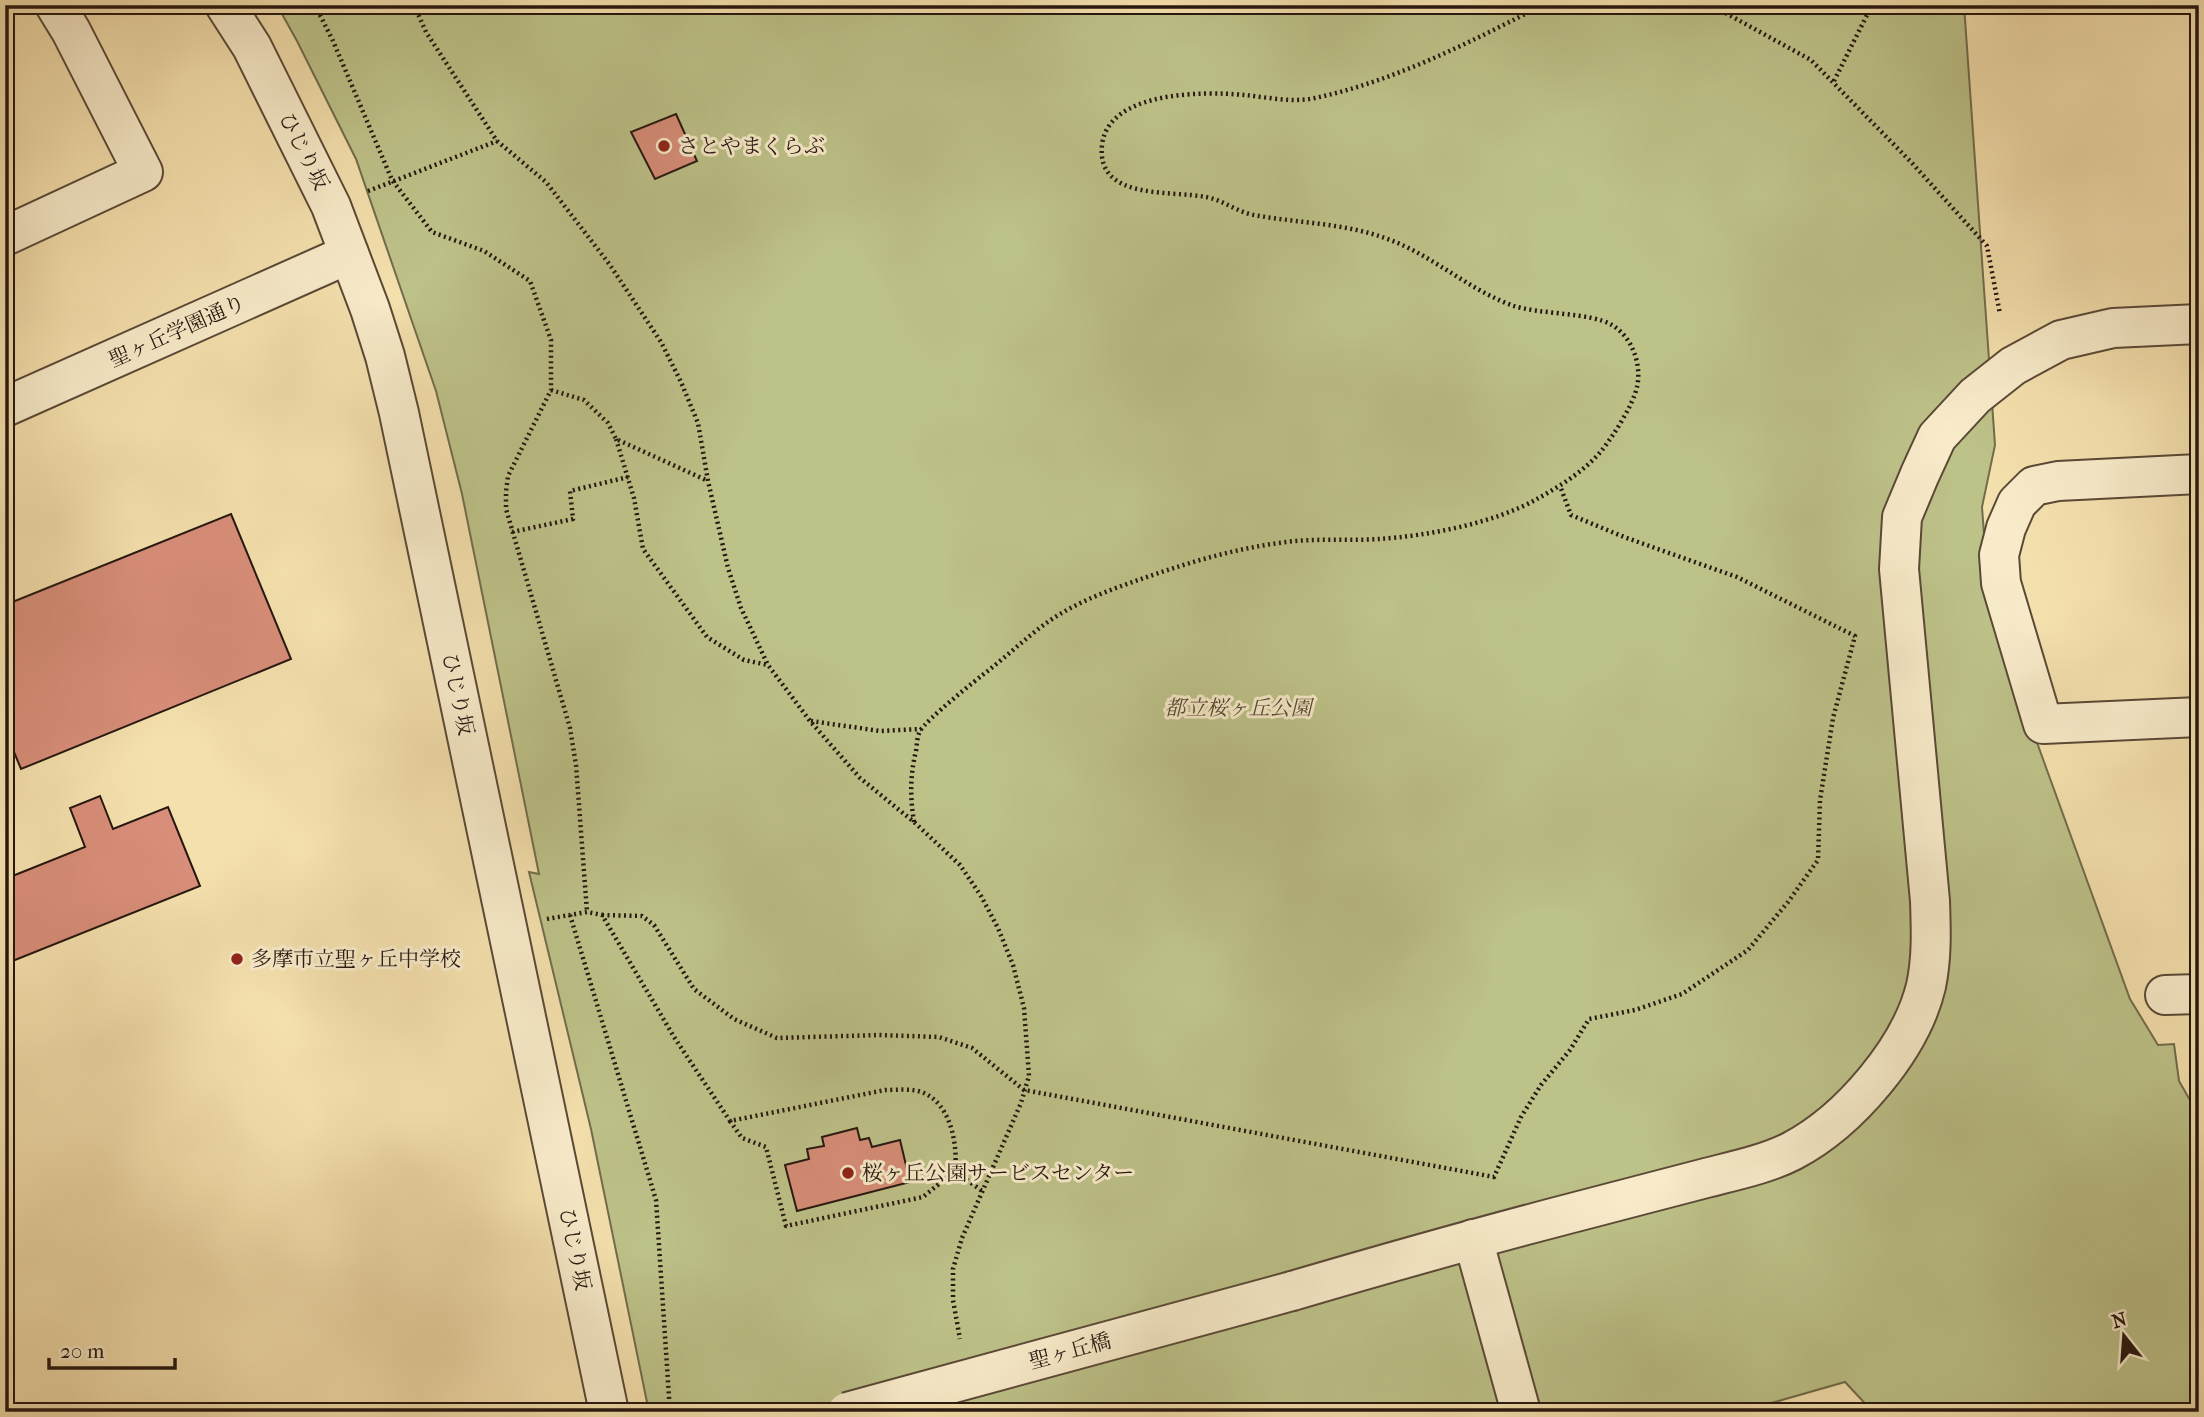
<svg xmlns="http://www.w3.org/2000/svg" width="2204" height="1417" viewBox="0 0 2204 1417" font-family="'IM FELL French Canon','Noto Serif JP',serif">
<rect width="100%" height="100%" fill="#f4e0ad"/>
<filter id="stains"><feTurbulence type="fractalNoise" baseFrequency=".00286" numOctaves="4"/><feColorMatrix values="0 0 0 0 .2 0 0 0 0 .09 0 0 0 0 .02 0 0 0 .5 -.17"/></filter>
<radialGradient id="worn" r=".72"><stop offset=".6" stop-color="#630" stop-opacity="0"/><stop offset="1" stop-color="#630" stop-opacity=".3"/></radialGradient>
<polygon fill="#bdc289" stroke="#726c4c" stroke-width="2" points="277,5 1964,5 1995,445 1982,507 1990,613 2130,999 2158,1045 2174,1044 2179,1081 2199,1116 2199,1412 1873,1412 1845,1382 1740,1412 649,1412 591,1129 529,872 539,874 462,494 436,391 356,159 297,41"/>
<g fill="#d88e79" stroke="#261710" stroke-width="2">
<polygon points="676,114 697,161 655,179 631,132"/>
<polygon points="231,514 291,659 21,769 5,730 5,605"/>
<polygon points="100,796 113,829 168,807 200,886 5,964 5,879 85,847 70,808"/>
<polygon points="857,1128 860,1140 869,1138 872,1147 900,1140 910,1182 797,1211 785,1165 809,1159 807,1149 824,1146 822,1137"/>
</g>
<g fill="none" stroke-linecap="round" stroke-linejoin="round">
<g stroke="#5a4937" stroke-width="42">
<g id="minor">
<polyline points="225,5 252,47 331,206 370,309 385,356 399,413 609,1412"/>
<polyline points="5,236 143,172 71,31 55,5"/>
<polyline points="5,407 349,254"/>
<polyline points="2199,474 2058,481 2034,486 2017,503 2006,528 1999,555 2001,583 2043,724 2199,717"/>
<polyline points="2165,995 2199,994"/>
<polyline points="1473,1239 1521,1412"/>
<path d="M1292,1291C1384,1264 1476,1238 1568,1214C1614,1202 1660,1190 1706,1178C1733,1171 1767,1164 1792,1151C1849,1121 1911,1049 1926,986C1932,958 1931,930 1930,901L1899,569L1902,517L1920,474L1937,437L1975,396L2013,366L2061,340L2113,328L2199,324"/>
</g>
</g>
<g stroke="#261710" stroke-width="4.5" stroke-dasharray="2 3.5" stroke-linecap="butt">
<polyline points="315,5 333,41 392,180 432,232 484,251 530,281 551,340 551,390 508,476 506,492 506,509 570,728 576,765 587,912"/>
<polyline points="414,5 426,32 497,141 546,182 610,265 661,342 681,382 698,423 708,481 728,568 741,608 768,665 810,721 860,778 914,822 960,865 981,896 998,928 1013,965 1024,1008 1029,1076 1021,1103 962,1238 953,1269 953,1300 960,1339"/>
<polyline points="1711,5 1811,60 1912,163 1987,246 2000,314"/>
<polyline points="1834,81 1872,5"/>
<polyline points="368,191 497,141"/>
<polyline points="551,390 584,400 608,423 616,439 708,481"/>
<polyline points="616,439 634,498 643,549 707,637 744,660 768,665"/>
<polyline points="512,532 573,519 570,491 628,477"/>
<polyline points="811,721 880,731 921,729"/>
<path d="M914,822C910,797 910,775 916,751C917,744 917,737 920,731C927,719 976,680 989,670C1008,655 1026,638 1045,624C1075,602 1112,589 1147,577C1193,561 1238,548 1286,542C1317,538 1348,541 1379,539C1427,536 1495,523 1537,499C1560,486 1585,471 1602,450C1614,435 1633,405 1637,387C1642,364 1632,337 1612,325C1590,312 1539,315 1511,305C1466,288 1431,254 1385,238C1343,223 1297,223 1254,215C1237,212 1223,200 1206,197C1171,190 1096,201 1102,145C1108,91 1203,91 1244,95C1267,97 1291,103 1315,98C1395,81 1470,42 1543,5"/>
<polyline points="570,915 656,1200 670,1412"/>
<polyline points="602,915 642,916 654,925 694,989 734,1019 777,1038 879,1035 939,1037 972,1048 1024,1090 1494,1177 1521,1117 1541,1085 1570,1050 1589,1019 1635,1010 1682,994 1748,950 1788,902 1818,860 1820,800 1833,718 1855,636 1737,577 1624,537 1571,515 1560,486"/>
<path d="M547,919L587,912L602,915L674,1037L730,1121L885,1090C897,1090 913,1088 924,1093C951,1105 958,1145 955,1171L982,1191"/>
<polyline points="730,1121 742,1138 766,1147 786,1226 923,1197 955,1171"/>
</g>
<use href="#minor" stroke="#f8ebca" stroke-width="38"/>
<g stroke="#5a4937" stroke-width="42" stroke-linecap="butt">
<polyline id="minor-bridge" points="847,1412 1292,1291"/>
</g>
<use href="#minor-bridge" stroke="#f8ebca" stroke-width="38"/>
</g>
<g fill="#8f2418" stroke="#f8ebca" stroke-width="2.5">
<circle cx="664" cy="146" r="7"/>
<circle cx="237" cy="959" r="7"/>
<circle cx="848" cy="1173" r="7"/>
</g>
<g text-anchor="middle" stroke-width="6" stroke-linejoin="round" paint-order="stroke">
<g font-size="21" fill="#261710" stroke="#f8ebca" text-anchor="start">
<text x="678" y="153">さとやまくらぶ</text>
<text x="251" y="966">多摩市立聖ヶ丘中学校</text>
<text x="862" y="1180">桜ヶ丘公園サービスセンター</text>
</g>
<g font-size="21" fill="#261710" stroke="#f8ebca">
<text transform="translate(304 151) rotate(63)" y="7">ひじり坂</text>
<text transform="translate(177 331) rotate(-24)" y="7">聖ヶ丘学園通り</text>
<text transform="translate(458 694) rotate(78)" y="7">ひじり坂</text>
<text transform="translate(575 1249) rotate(78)" y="7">ひじり坂</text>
<text transform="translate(1070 1351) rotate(-15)" y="7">聖ヶ丘橋</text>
</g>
<g font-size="21" font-style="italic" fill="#534a34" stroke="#f8ebca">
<text x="1238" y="715">都立桜ヶ丘公園</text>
</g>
</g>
<rect width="2204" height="1417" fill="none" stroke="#f4e0ad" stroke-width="28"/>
<rect x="7" y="7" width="2190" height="1403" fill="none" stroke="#261710" stroke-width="3.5"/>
<rect x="14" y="14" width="2176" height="1389" fill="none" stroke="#261710" stroke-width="2"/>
<g transform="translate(2124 1336) rotate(343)" stroke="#f8ebca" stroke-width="5" paint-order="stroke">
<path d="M0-5L12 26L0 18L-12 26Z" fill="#261710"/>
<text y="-10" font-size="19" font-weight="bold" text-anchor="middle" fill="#261710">N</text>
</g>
<path d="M49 1358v10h126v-10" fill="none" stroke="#261710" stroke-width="3.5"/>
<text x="60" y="1358" font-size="21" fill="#261710" stroke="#f8ebca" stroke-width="5" paint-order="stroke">20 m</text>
<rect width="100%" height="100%" filter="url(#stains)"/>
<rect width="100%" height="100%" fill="url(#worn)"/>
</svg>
